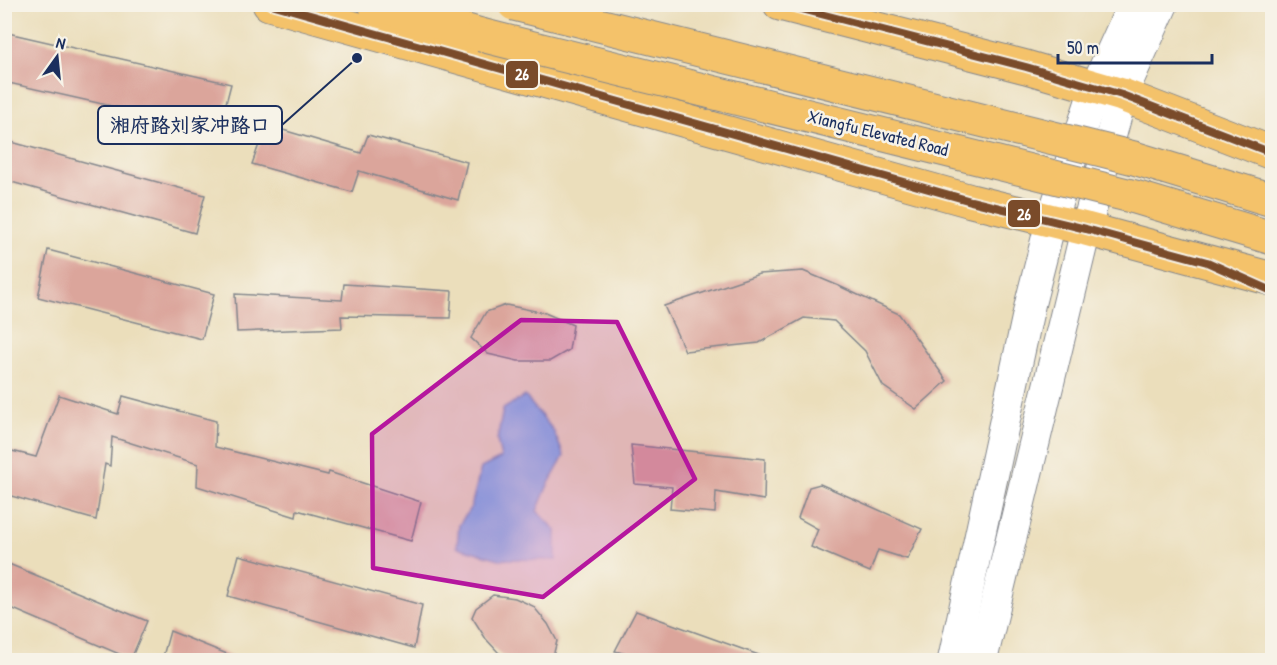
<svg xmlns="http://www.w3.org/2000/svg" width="1277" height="665" viewBox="0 0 1277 665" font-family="'Patrick Hand','LXGW WenKai TC',sans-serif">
<rect width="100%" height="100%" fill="#f7f3e8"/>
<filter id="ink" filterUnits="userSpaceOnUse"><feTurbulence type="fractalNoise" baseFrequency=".0167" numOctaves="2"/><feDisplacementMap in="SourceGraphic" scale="12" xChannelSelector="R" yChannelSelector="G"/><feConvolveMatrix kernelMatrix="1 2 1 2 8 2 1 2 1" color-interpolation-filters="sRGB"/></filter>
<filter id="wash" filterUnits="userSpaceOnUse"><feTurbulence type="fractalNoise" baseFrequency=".008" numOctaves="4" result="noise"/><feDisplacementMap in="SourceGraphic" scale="24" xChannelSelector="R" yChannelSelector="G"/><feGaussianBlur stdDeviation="1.35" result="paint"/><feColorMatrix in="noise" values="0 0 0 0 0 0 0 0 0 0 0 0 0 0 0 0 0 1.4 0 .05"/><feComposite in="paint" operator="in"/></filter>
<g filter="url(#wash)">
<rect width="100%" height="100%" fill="#ebdebb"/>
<polygon fill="#79b0e8" stroke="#4a70a3" stroke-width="1.5" points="525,396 553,430 564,456 547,487 537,511 556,530 556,560 499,559 457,547 459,525 471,507 481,468 501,458 497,440 503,409"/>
<g id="blocks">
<g fill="#dba59b">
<polygon points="8,33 231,84 219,130 4,82 4,59"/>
<polygon points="266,125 361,153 368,135 467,162 458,200 359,171 352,192 252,164"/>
<polygon points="4,140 205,195 195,233 4,180"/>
<polygon points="48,250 214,294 202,339 38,297"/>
<polygon points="803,271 839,286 899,314 947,381 916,409 883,386 865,351 834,321 804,318 759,343 685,351 664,306 759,274"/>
<polygon points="344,284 452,291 450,318 341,316 342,328 237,332 235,294 342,300"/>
<polygon points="506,305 545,313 573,325 569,350 550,361 518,361 488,354 471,338 486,312"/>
<polygon points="59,395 118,414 123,396 216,421 215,447 328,475 329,472 421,502 411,541 297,510 296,517 197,486 198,464 112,437 110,466 105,464 96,520 4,494 4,449 36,457"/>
<polygon points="631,445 765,459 764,500 716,492 715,513 670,509 672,487 635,484"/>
<polygon points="820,484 922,529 907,559 878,550 870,572 811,547 818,529 798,518 809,487"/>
<polygon points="239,555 422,605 414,648 228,596"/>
<polygon points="4,562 147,621 131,659 4,605"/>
<polygon points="493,595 515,598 533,606 548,624 557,641 552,660 510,660 498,652 486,639 472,617 476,608"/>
<polygon points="636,611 767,658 766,660 649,660 615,651"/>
<polygon points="170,631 242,660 162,660"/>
</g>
</g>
</g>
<g filter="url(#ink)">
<use href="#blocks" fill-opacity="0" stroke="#83868c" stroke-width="1.5"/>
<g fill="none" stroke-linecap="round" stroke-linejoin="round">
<g stroke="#83868c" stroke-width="32">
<g id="tertiary">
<polyline points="953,660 1030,304 1051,221 1095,88 1133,4"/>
<polyline points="982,660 1086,229 1122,95 1163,4"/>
</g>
</g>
<g stroke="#83868c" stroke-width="35">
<g id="primary">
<polyline points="269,4 971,201 1086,229 1272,279"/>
<polyline points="780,4 1026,67 1122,95 1272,153"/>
</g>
</g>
<g stroke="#83868c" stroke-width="35">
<polyline id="trunk" points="375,4 481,35"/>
</g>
<use href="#tertiary" stroke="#fff" stroke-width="30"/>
<use href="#primary" stroke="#f4c26a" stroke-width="33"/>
<use href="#trunk" stroke="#f4c26a" stroke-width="33"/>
<g stroke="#83868c" stroke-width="35" stroke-linecap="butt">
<g id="trunk-bridge">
<polyline points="514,4 1134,158 1272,200"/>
<polyline points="481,35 1135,197 1272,238"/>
</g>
</g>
<use href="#trunk-bridge" stroke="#f4c26a" stroke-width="33"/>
<g stroke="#f7f3e8" stroke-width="12">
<g id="bus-1">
<polyline points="271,4 971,201 1086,229 1207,262 1272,291"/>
<polyline points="782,4 1026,67 1122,95 1272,153"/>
</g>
</g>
<use href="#bus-1" stroke="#7a4b2a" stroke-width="8"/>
</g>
</g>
<path fill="#b5179e" fill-opacity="0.2" stroke="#b5179e" stroke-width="4.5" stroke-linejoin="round" d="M521,320L617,322L695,479L543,597L373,568L372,434Z"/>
<g text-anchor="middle" stroke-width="5" stroke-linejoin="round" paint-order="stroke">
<g font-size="18" fill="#1b2f5e" stroke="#f7f3e8">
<text transform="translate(878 133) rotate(14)" y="6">Xiangfu Elevated Road</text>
</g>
</g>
<path fill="none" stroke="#1b2f5e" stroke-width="2" d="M357 58L282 125"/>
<circle fill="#1b2f5e" stroke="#f7f3e8" stroke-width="2" cx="357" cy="58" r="6"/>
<rect fill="#f7f3e8" stroke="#1b2f5e" stroke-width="2" x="98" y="106" width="184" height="38" rx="6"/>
<g font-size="20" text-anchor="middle" font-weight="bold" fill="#1b2f5e">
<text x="190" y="132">湘府路刘家冲路口</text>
</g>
<g stroke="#f7f3e8" stroke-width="2">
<rect x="505" y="60" width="34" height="29" rx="6" fill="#7a4b2a"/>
<rect x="1007" y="199" width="34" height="29" rx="6" fill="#7a4b2a"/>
</g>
<g font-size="16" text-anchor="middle" font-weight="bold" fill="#fff">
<text x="522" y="80">26</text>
<text x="1024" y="220">26</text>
</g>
<rect width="1277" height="665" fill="none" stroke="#f7f3e8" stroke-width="24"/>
<g transform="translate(57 57) rotate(15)" stroke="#f7f3e8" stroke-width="4.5" paint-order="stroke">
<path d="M0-4.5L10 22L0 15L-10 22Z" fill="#1b2f5e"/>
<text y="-9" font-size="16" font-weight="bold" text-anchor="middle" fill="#1b2f5e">N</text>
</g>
<path d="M1058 54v9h154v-9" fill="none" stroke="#1b2f5e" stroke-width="3"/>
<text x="1067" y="54" font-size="18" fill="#1b2f5e" stroke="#f7f3e8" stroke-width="4.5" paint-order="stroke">50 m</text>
</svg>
